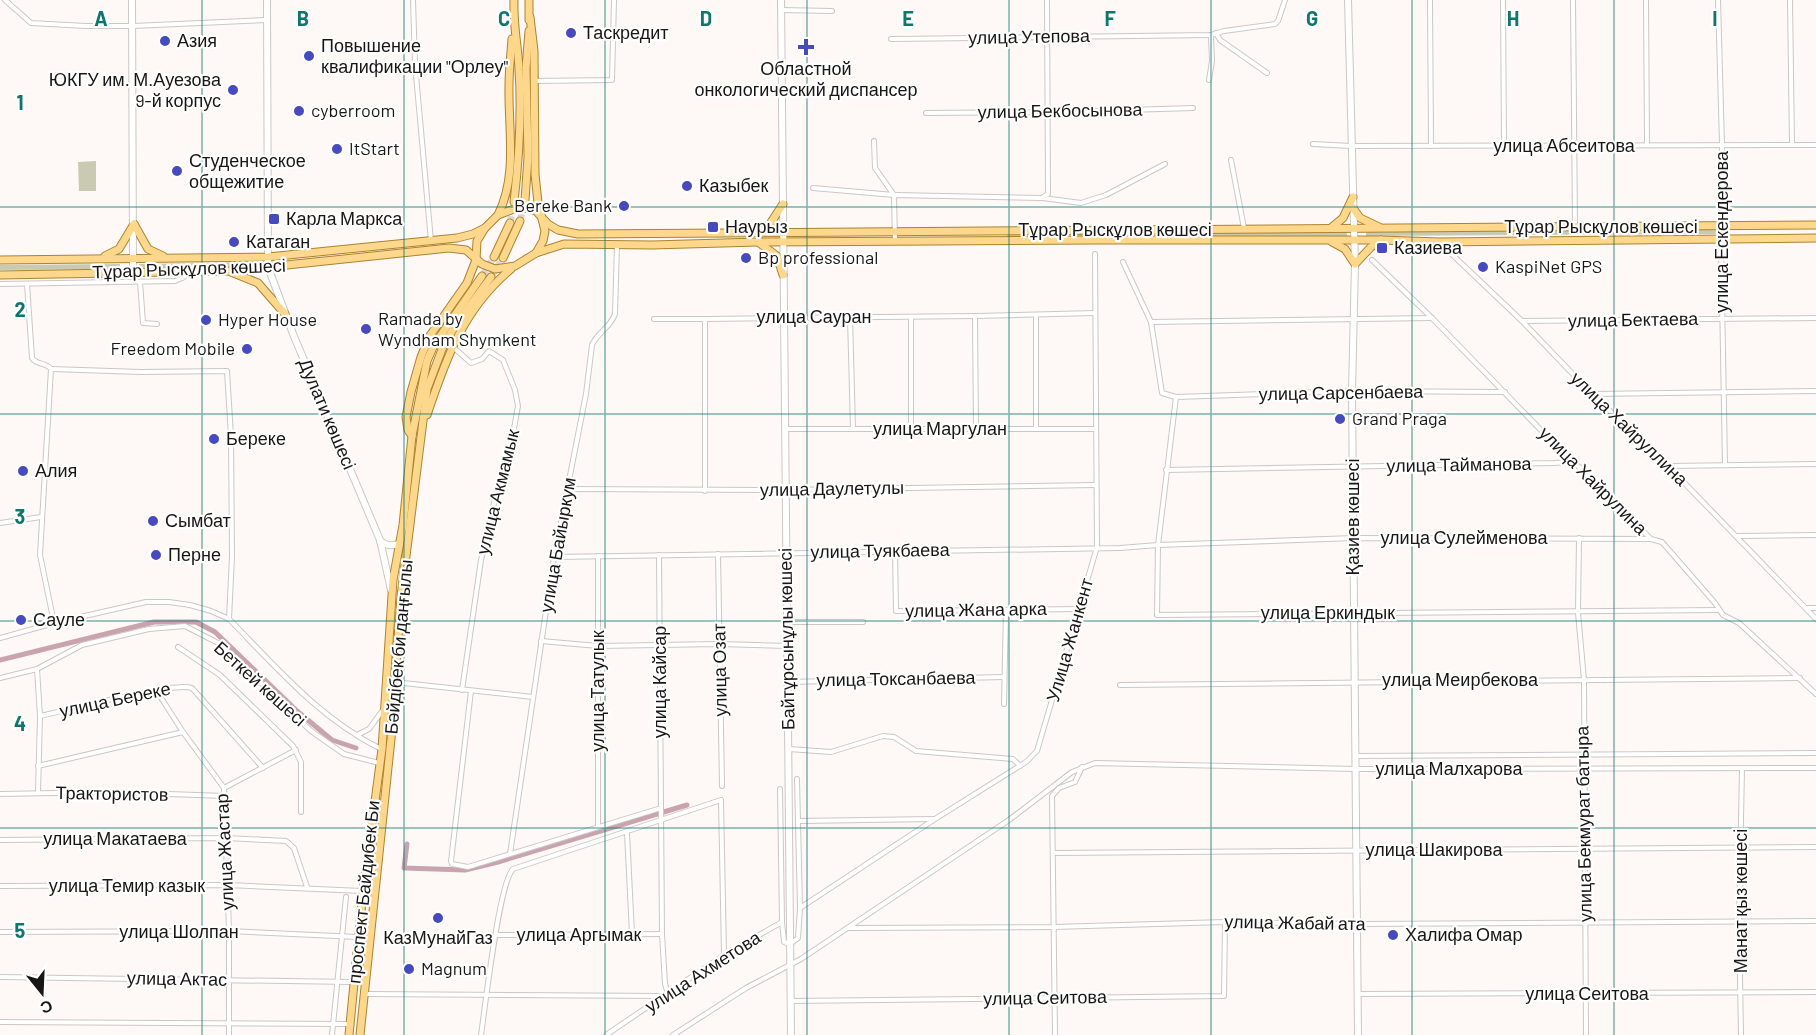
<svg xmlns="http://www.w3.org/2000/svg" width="1816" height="1035" viewBox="0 0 1816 1035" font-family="Barlow,sans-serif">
<rect width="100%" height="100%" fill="#fef9f6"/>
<g fill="#c9cab2">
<polygon points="96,161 96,191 79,191 78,162"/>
<polygon points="1718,229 1718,234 1366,236 1366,231"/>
<polygon points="1347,231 1347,236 1007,239 1007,234"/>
<polygon points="254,262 254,267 139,269 139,264"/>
<polygon points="120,264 120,269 0,270 0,265"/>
</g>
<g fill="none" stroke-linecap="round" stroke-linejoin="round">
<g stroke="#c9a4af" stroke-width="5">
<polyline points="0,660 154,622 196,622 215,632 297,711 332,740 356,748"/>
<polyline points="407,844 404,868 465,870 498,862 687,805"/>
</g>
<g stroke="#dcd7d4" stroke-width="7" stroke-dasharray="7 3.5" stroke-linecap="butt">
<polyline points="520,221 525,200"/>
<polyline points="510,223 514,204"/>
<polyline points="482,276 494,257"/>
<polyline points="491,277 503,258"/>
</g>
<g stroke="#ccc7c5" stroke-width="6">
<g id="street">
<polyline points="5,0 31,23 86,26 133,26 266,20"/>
<polyline points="413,0 415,64 431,241"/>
<polyline points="1430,0 1431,146"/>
<polyline points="1503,0 1504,146"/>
<polyline points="1573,0 1575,227"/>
<polyline points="1646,0 1647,145"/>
<polyline points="1718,0 1722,144 1721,240 1725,465"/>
<polyline points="1790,0 1792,145"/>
<polyline points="781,10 832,11"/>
<polyline points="1216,33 1220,40 1267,73"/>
<polyline points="891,39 1211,35 1224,31 1275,24 1278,21 1285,0"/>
<polyline points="1209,80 1212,61 1211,35"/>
<polyline points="535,81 612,80 614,0"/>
<polyline points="926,113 1062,112 1193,108"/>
<polyline points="1313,144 1351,146 1816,145"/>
<polyline points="1231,160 1244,228"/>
<polyline points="813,188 894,195 875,168 874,141"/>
<polyline points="1043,198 1081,203 1106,195 1165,164"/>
<polyline points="895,242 894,195 1042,198 1048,194 1047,0"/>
<polyline points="1440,243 1522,321 1592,394 1668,466 1816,619"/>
<polyline points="1372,260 1432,318 1571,461 1579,467 1651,539 1662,542 1715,603 1723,615 1739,623 1816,694"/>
<polyline points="1123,262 1151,322 1162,393 1176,397 1352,391 1505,392"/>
<polyline points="140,282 143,323 157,324"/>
<polyline points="0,284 175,281 182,278 189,273"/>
<path d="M27,284L32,358C36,365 46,362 51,369L40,555L54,623"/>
<polyline points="1036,315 1036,429"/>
<polyline points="975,316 976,429"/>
<polyline points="850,317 853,429"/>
<polyline points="654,319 705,319"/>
<polyline points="1523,321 1816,318"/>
<polyline points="1151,322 1432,318"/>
<polyline points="453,347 471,363 482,359 489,351 503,360 515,390 518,406 506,474 497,490 481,560 462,690"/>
<polyline points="51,369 141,372 227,371 231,436 232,556 229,619"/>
<polyline points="1592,394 1816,391"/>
<polyline points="1176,397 1158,545 1157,615 1718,610"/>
<polyline points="785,429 1096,429"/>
<polyline points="911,429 911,317"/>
<polyline points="1668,466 1816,464"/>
<polyline points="1166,470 1554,463 1570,462"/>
<polyline points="568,489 786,490 1096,485"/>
<polyline points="705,491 705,319 975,316 1095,313"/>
<polyline points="0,523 41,517"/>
<polyline points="1738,536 1816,535"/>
<polyline points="1579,538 1578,613 1584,680 1586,1035"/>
<polyline points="895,551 896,611 1080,609"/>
<polyline points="718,554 722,786"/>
<polyline points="659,555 662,934 665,984 668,993"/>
<polyline points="554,557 1120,548 1158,545 1354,538 1651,539"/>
<polyline points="1807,608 1816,608"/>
<polyline points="788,622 863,622"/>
<path d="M0,638L54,623L146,602H169L190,605L211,611L229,619C276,667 320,719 381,749"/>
<polyline points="541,641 598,646 719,644 787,646"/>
<polyline points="178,647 220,675 293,746 301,762 301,812"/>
<polyline points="37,669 40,716 38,793"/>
<polyline points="0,678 37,669 82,645 149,629 185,626 220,644 311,731 344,754 379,763"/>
<polyline points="394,682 533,697"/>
<polyline points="787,682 1004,677"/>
<polyline points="1120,685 1800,678"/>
<polyline points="156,690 183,732 224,788 229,931 229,1035"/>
<polyline points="471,691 451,861 452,864 468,867 661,808"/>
<polyline points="1004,704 1006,610"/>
<path d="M40,716C64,711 175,681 192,688L263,768"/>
<polyline points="357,735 369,729 383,710"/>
<polyline points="789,749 831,752 883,736 894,737 916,751 1013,759 1020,766"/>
<polyline points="1355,756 1816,753"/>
<polyline points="38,766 183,732"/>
<polyline points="797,779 800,908 935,819 1026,762 1037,751 1097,547 1095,254"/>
<polyline points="224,788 296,750"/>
<polyline points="0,794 112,792 225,796"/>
<polyline points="798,821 934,819"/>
<polyline points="598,826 598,556"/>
<polyline points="627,833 632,934"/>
<polyline points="0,840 227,838 286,841 294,848 307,887"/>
<polyline points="1053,853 1816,847"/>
<path d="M510,854L554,557L586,394L592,345C597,333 611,327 615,314L617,245"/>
<polyline points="0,886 228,885 362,891"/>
<polyline points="782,922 784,942 790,944 798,938 800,908"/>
<polyline points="848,928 1053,927 1225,922 1358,924 1816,921"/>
<polyline points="0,932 229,931 358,937"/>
<polyline points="496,935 662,934"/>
<polyline points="0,977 353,982"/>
<polyline points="365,994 664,996"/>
<polyline points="1358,994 1816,992"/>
<polyline points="791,1001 1224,996 1225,922"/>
<polyline points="0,1022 350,1024"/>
<polyline points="332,1035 346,897"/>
<path d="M481,1035C485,1008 499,883 513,869L721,800L724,955"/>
<polyline points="606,1035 724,955 782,922 780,789"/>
<polyline points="673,1035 746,988 801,959 1009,820 1072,772 1095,763 1356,769 1816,768"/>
<polyline points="1055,1035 1052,796 1059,788 1075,782 1082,767"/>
<polyline points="1741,1035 1739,921 1742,768"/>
</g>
</g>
<g stroke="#ccc7c5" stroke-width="8">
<g id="secondary">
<polyline points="132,0 133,272"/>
<polyline points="267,0 268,267 293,334 380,540 391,590"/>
<polyline points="781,0 791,1035"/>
<polyline points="1348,0 1355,264 1352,391 1358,1035"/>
<path d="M380,541C387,546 391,546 400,544"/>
</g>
</g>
<g stroke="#ac832f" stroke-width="9">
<g id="primary">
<path d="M514,0C513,26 518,45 519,70C522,114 519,158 514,202"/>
<polyline points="529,0 529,20"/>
<polyline points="530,17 534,51 535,174 538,203 545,231 543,241 536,253"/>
<polyline points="525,200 528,157 526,68 529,31"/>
<polyline points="1353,208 1360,218 1379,227"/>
<path d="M498,215C518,175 508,129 509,86C509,70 511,54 512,39"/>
<polyline points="134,224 148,249 163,256"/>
<polyline points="1331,228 1343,218 1353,197"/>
<polyline points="760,234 770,224 783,204"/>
<polyline points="758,242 777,256 783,275"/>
<polyline points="1332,242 1345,249 1355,264 1371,247 1381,240"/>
<polyline points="105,256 119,249 134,224"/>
<polyline points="494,257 510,223"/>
<polyline points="503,258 520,221"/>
<polyline points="0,260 268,257 457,238 473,234 485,228 498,215 519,207 531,209 536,211 548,224 558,230 578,234 1816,225"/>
<polyline points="231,272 258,283 285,314"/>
<polyline points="0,275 229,271 449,248 466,250 482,264 495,269 515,266 536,253 564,244 652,245 758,242 1093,240 1381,240 1439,242 1816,238"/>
<path d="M427,415C446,358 464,308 511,269"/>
<polyline points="412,436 408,430 406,417 411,392 421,357 429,337 467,283 476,260 477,241 485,228"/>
<polyline points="349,1035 363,891 382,749 393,580 403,525 412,436 427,361 434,345 482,276"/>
<polyline points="360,1035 391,739 401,596 427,389 444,344 459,320 491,277"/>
</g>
</g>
<use href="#street" stroke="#fff" stroke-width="4"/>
<use href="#secondary" stroke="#fff" stroke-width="6"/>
<use href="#primary" stroke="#fdd78b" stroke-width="7"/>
</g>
<path fill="none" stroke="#0f766e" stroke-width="1.5" stroke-opacity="0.55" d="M202,0V1035M404,0V1035M605,0V1035M807,0V1035M1009,0V1035M1211,0V1035M1412,0V1035M1614,0V1035M0,207H1816M0,414H1816M0,621H1816M0,828H1816"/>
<g fill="#4749bf" stroke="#fff" stroke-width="2">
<circle cx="571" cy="33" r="6"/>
<circle cx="165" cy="41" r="6"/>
<path d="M803 38h6v6h6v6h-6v6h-6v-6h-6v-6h6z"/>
<circle cx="309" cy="56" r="6"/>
<circle cx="233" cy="90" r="6"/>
<circle cx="299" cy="111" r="6"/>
<circle cx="337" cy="149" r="6"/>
<circle cx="177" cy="171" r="6"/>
<circle cx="687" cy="186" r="6"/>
<circle cx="624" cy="206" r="6"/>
<rect x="268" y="213" width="12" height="12" rx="3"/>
<rect x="707" y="221" width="12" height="12" rx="3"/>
<circle cx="234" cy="242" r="6"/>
<rect x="1376" y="242" width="12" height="12" rx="3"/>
<circle cx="746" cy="258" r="6"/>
<circle cx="1483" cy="267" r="6"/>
<circle cx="206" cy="320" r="6"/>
<circle cx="366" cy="329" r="6"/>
<circle cx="247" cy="349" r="6"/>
<circle cx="1340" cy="419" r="6"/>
<circle cx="214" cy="439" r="6"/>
<circle cx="23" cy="471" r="6"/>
<circle cx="153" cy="521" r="6"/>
<circle cx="156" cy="555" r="6"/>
<circle cx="21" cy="620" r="6"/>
<circle cx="438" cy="918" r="6"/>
<circle cx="1393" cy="935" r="6"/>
<circle cx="409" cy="969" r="6"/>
</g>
<g text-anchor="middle" stroke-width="4.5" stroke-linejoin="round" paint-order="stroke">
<g font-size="18" fill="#191716" stroke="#fff" text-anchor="start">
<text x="583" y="39">Таскредит</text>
<text x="177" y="47">Азия</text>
<text x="321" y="52">Повышение<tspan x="321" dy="21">квалификации "Орлеу"</tspan></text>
<text x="806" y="75" text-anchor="middle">Областной<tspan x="806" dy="21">онкологический диспансер</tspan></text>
<text x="221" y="86" text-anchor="end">ЮКГУ им. М.Ауезова<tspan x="221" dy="21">9-й корпус</tspan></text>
<text x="311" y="117">cyberroom</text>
<text x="349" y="155">ItStart</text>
<text x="189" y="167">Студенческое<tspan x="189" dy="21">общежитие</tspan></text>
<text x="699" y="192">Казыбек</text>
<text x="612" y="212" text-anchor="end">Bereke Bank</text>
<text x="286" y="225">Карла Маркса</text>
<text x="725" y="233">Наурыз</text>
<text x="246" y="248">Катаган</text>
<text x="1394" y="254">Казиева</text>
<text x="758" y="264">Bp professional</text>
<text x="1495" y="273">KaspiNet GPS</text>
<text x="378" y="325">Ramada by<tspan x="378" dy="21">Wyndham Shymkent</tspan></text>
<text x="218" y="326">Hyper House</text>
<text x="235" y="355" text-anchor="end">Freedom Mobile</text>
<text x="1352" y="425">Grand Praga</text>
<text x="226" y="445">Береке</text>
<text x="35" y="477">Алия</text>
<text x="165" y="527">Сымбат</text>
<text x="168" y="561">Перне</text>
<text x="33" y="626">Сауле</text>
<text x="1405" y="941">Халифа Омар</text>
<text x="438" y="944" text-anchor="middle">КазМунайГаз</text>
<text x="421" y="975">Magnum</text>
</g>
<g font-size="18" fill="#191716" stroke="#fff">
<text transform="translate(1029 37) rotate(-1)" y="6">улица Утепова</text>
<text transform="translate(1060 111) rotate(-1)" y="6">улица Бекбосынова</text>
<text x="1564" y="152">улица Абсеитова</text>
<text x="1601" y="233">Тұрар Рыскұлов көшесі</text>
<text x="1115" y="236">Тұрар Рыскұлов көшесі</text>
<text transform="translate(1722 232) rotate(-90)" y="6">улица Ескендерова</text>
<text transform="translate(189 269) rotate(-2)" y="6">Тұрар Рыскұлов көшесі</text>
<text x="814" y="323">улица Сауран</text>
<text transform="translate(1633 320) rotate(-1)" y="6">улица Бектаева</text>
<text transform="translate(1341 393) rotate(-1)" y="6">улица Сарсенбаева</text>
<text transform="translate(327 414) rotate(67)" y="6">Дулати көшесі</text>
<text x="940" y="435">улица Маргулан</text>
<text transform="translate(1629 429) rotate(44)" y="6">улица Хайруллина</text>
<text transform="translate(1459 465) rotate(-1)" y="6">улица Тайманова</text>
<text transform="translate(1593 481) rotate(45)" y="6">улица Хайрулина</text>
<text transform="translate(832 489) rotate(-1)" y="6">улица Даулетулы</text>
<text transform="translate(498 492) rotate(-76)" y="6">улица Акмамык</text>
<text transform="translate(1353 517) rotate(-90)" y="6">Қазиев көшесі</text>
<text x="1464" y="544">улица Сулейменова</text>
<text transform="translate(558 545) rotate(-80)" y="6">улица Байыркум</text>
<text transform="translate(880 551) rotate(-1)" y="6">улица Туякбаева</text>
<text transform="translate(976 610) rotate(-1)" y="6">улица Жана арка</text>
<text x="1328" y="619">улица Еркиндык</text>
<text transform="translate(787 639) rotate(-91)" y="6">Байтұрсынұлы көшесі</text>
<text transform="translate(1070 640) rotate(-74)" y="6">Улица Жанкент</text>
<text transform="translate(399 647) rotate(-85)" y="6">Бәйдібек би даңғылы</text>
<text transform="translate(720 670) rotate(-91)" y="6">улица Озат</text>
<text transform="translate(896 679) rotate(-1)" y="6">улица Токсанбаева</text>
<text x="1460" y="686">улица Меирбекова</text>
<text transform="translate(660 682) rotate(-90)" y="6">улица Кайсар</text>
<text transform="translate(260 684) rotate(42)" y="6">Беткей көшесі</text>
<text transform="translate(598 691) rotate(-90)" y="6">улица Татулык</text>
<text transform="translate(115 700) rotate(-12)" y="6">улица Береке</text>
<text x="1449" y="775">улица Малхарова</text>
<text transform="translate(112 794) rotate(1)" y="6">Трактористов</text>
<text transform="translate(1584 824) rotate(-91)" y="6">улица Бекмурат батыра</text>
<text x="115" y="845">улица Макатаева</text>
<text x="1434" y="856">улица Шакирова</text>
<text transform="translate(225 852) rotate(-93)" y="6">улица Жастар</text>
<text x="127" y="892">улица Темир казык</text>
<text transform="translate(364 892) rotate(-84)" y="6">проспект Байдибек Би</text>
<text transform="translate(1741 901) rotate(-90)" y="6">Манат қыз көшесі</text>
<text transform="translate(1295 923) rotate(1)" y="6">улица Жабай ата</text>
<text x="179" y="938">улица Шолпан</text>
<text x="579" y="941">улица Аргымак</text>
<text transform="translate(703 972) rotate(-33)" y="6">улица Ахметова</text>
<text transform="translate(177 979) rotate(1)" y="6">улица Актас</text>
<text x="1587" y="1000">улица Сеитова</text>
<text transform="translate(1045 998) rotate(-1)" y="6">улица Сеитова</text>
</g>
</g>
<g font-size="20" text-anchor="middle" font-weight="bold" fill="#0f766e" stroke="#fff" stroke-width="4.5" stroke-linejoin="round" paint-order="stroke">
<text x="101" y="26">A</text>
<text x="303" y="26">B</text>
<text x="504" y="26">C</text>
<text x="706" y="26">D</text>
<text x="908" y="26">E</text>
<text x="1110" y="26">F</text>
<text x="1312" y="26">G</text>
<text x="1513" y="26">H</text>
<text x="1715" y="26">I</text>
<text x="20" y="110">1</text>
<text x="20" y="317">2</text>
<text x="20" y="524">3</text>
<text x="20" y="731">4</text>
<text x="20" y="938">5</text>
</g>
<g transform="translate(42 993) rotate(162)" stroke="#ffffff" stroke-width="4.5" paint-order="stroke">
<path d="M0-4.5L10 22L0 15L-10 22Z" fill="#191716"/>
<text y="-9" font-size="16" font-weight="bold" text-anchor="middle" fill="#191716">С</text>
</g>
</svg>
